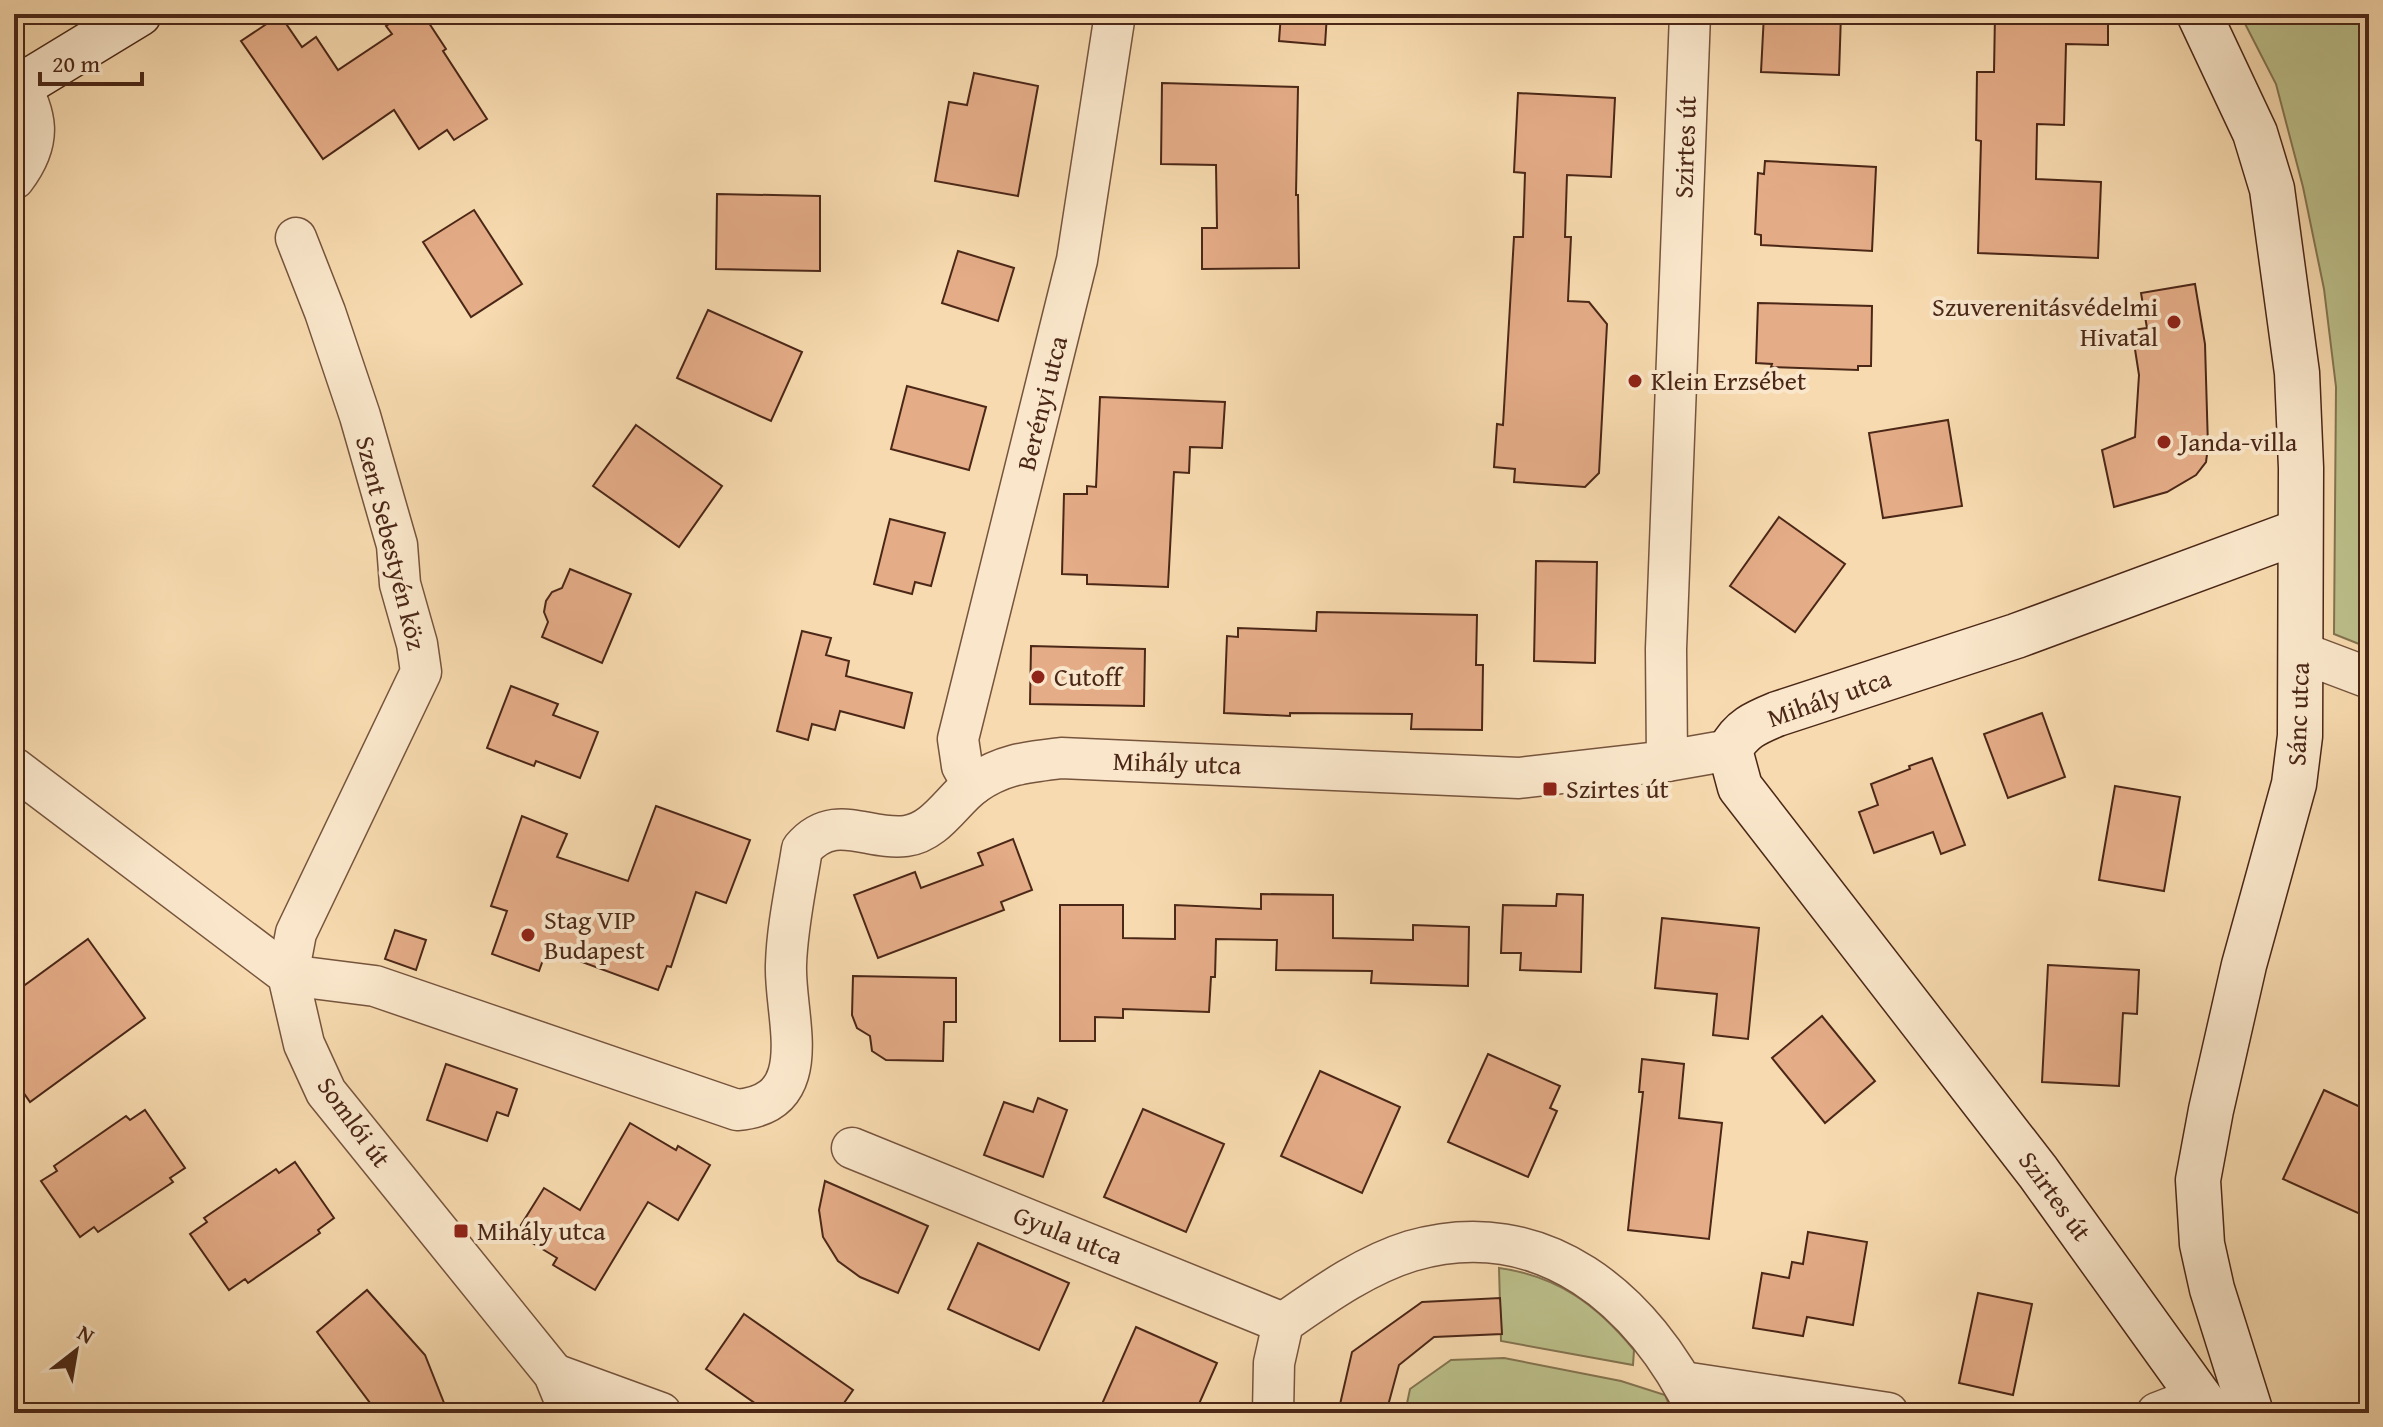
<svg xmlns="http://www.w3.org/2000/svg" width="2383" height="1427" viewBox="0 0 2383 1427" font-family="'Gentium Book Plus',serif">
<rect width="100%" height="100%" fill="#f7daaf"/>
<filter id="stains"><feTurbulence type="fractalNoise" baseFrequency=".0025" numOctaves="4"/><feColorMatrix values="0 0 0 0 .2 0 0 0 0 .09 0 0 0 0 .02 0 0 0 .5 -.17"/></filter>
<radialGradient id="worn" r=".72"><stop offset=".6" stop-color="#630" stop-opacity="0"/><stop offset="1" stop-color="#630" stop-opacity=".3"/></radialGradient>
<g fill="#bcc08b" stroke="#847451" stroke-width="2">
<polygon points="2240,14 2369,14 2369,648 2334,634 2336,387 2324,289 2303,187 2276,84"/>
<path d="M1499,1268C1558,1276 1597,1305 1634,1350L1633,1365L1501,1341Z"/>
<polygon points="1504,1358 1621,1381 1665,1395 1673,1413 1405,1413 1410,1389 1451,1360"/>
</g>
<g fill="#e4ac87" stroke="#4b2717" stroke-width="2">
<polygon points="404,14 423,14 446,49 443,51 487,119 454,140 447,130 419,149 394,110 323,159 241,41 280,15 302,47 316,37 338,70 392,34 386,26"/>
<polygon points="1281,14 1327,14 1325,45 1279,41"/>
<polygon points="1764,14 1841,14 1839,75 1761,72"/>
<polygon points="1995,14 2108,14 2108,45 2066,44 2064,125 2037,124 2036,179 2101,182 2098,258 1978,253 1981,141 1976,140 1977,72 1994,72"/>
<polygon points="974,73 1038,86 1018,196 935,181 949,102 967,105"/>
<polygon points="1162,83 1298,87 1296,195 1298,195 1299,268 1202,269 1202,228 1217,228 1216,165 1161,164"/>
<polygon points="1518,93 1615,98 1611,177 1567,175 1565,237 1571,237 1568,301 1589,302 1607,324 1599,473 1585,487 1514,482 1515,469 1494,467 1497,424 1503,425 1514,237 1523,237 1525,173 1514,172"/>
<polygon points="1765,161 1876,167 1872,251 1761,245 1761,235 1755,234 1758,173 1764,174"/>
<polygon points="717,194 820,196 820,271 716,269"/>
<polygon points="474,210 522,284 471,317 423,242"/>
<polygon points="958,251 1014,268 998,321 942,303"/>
<polygon points="2195,284 2205,344 2208,447 2206,462 2196,475 2167,492 2114,507 2102,450 2135,437 2139,375 2132,330 2147,328 2141,293"/>
<polygon points="1758,303 1872,306 1871,366 1858,366 1858,370 1771,367 1772,364 1756,363"/>
<polygon points="708,310 802,352 771,421 677,378"/>
<polygon points="907,386 986,407 969,470 891,449"/>
<polygon points="1100,397 1225,402 1222,448 1190,447 1189,473 1174,472 1168,587 1087,584 1087,575 1062,574 1064,494 1087,494 1087,486 1096,487"/>
<polygon points="1948,420 1962,506 1883,518 1869,433"/>
<polygon points="636,425 722,486 679,547 593,486"/>
<polygon points="1779,517 1845,564 1795,632 1730,586"/>
<polygon points="890,519 945,533 931,586 915,582 912,594 874,584"/>
<polygon points="1536,561 1597,562 1595,663 1534,661"/>
<polygon points="570,569 631,594 602,663 542,637 548,622 544,612 546,601 552,592 562,588"/>
<polygon points="1317,612 1477,615 1476,665 1483,665 1482,730 1411,729 1412,714 1290,713 1290,716 1224,713 1227,636 1238,637 1238,628 1316,631"/>
<polygon points="802,631 831,638 826,655 849,661 846,676 912,693 904,728 840,711 835,730 812,724 808,740 777,731"/>
<polygon points="1031,646 1145,649 1144,706 1030,704"/>
<polygon points="511,686 558,704 553,715 598,732 580,778 536,761 534,766 487,748"/>
<polygon points="2042,713 2065,777 2008,798 1984,734"/>
<polygon points="1932,758 1965,845 1941,854 1933,832 1874,853 1859,812 1878,805 1871,784 1910,769 1909,766"/>
<polygon points="2115,786 2180,797 2164,891 2099,880"/>
<polygon points="656,806 750,840 726,903 696,892 671,967 667,966 658,990 547,949 539,971 492,954 507,911 491,906 522,816 567,834 557,857 628,881"/>
<polygon points="1013,839 1032,890 1001,902 1004,910 878,958 854,895 915,872 921,888 983,865 978,853"/>
<polygon points="1261,894 1333,895 1333,938 1413,940 1413,925 1469,927 1468,986 1371,983 1372,971 1276,970 1277,940 1216,939 1215,977 1211,977 1209,1012 1123,1009 1123,1018 1095,1017 1095,1041 1060,1041 1060,905 1123,905 1123,938 1175,939 1175,905 1261,909"/>
<polygon points="1557,894 1583,895 1581,972 1520,970 1521,953 1501,953 1503,905 1556,906"/>
<polygon points="1662,918 1759,928 1748,1039 1713,1035 1717,994 1655,988"/>
<polygon points="395,930 426,940 416,970 385,959"/>
<polygon points="88,939 145,1018 30,1102 14,1079 14,993"/>
<polygon points="2048,965 2139,970 2137,1014 2123,1013 2119,1086 2042,1082"/>
<polygon points="853,976 956,978 956,1022 944,1022 943,1061 886,1060 872,1051 870,1036 857,1028 852,1015"/>
<polygon points="1822,1016 1875,1081 1825,1123 1772,1058"/>
<polygon points="1488,1054 1560,1086 1550,1108 1557,1111 1528,1177 1448,1142"/>
<polygon points="1642,1059 1684,1064 1679,1118 1722,1123 1709,1239 1628,1230 1643,1092 1639,1092"/>
<polygon points="446,1064 517,1089 508,1116 497,1112 487,1141 427,1120"/>
<polygon points="1320,1071 1400,1107 1362,1193 1281,1156"/>
<polygon points="2324,1090 2369,1111 2369,1218 2283,1179"/>
<polygon points="1038,1098 1067,1110 1043,1177 984,1155 1004,1102 1033,1112"/>
<polygon points="1143,1109 1224,1144 1186,1232 1104,1197"/>
<polygon points="145,1110 185,1168 170,1178 173,1182 98,1232 94,1227 80,1237 41,1181 57,1171 54,1166 126,1116 130,1120"/>
<polygon points="630,1123 676,1150 678,1146 710,1165 678,1220 648,1202 595,1290 553,1265 557,1258 516,1233 544,1188 580,1210"/>
<polygon points="295,1162 334,1218 318,1230 320,1233 248,1283 245,1279 229,1290 190,1234 207,1222 204,1218 276,1169 279,1173"/>
<polygon points="825,1181 928,1226 898,1293 860,1277 838,1261 823,1237 819,1210"/>
<polygon points="1808,1232 1867,1242 1853,1325 1807,1317 1803,1336 1753,1328 1762,1273 1789,1278 1792,1262 1803,1264"/>
<polygon points="978,1243 1069,1283 1039,1350 948,1309"/>
<polygon points="367,1290 425,1355 448,1413 373,1413 370,1403 317,1332"/>
<polygon points="1978,1293 2032,1304 2013,1395 1959,1383"/>
<polygon points="1500,1298 1502,1334 1434,1337 1399,1365 1386,1413 1338,1413 1352,1352 1422,1302"/>
<polygon points="744,1314 853,1390 837,1413 769,1413 706,1369"/>
<polygon points="1136,1327 1217,1363 1195,1413 1098,1413"/>
</g>
<g fill="none" stroke-linecap="round" stroke-linejoin="round">
<g stroke="#76543d" stroke-width="43">
<g id="street">
<path d="M14,74C38,115 43,141 14,179"/>
<polyline points="2300,652 2369,678"/>
<polyline points="1667,761 1666,649 1690,14"/>
<polyline points="14,768 288,975 304,1044 326,1092 554,1374 570,1413"/>
<polyline points="973,785 962,766 958,739 1077,260 1115,14"/>
<path d="M288,975L375,986L737,1110C819,1103 784,1017 786,965C787,927 796,887 802,849C834,811 868,841 906,836C936,832 952,800 974,784C1003,764 1027,762 1061,758L1519,778L1667,761L1730,750"/>
<polyline points="288,975 296,933 421,672 417,644 400,584 397,545 360,416 325,312 296,238"/>
<polyline points="852,1148 1283,1323"/>
<polyline points="554,1374 661,1413"/>
<polyline points="1683,1382 1888,1413"/>
<path d="M1273,1413L1274,1363L1283,1323C1322,1296 1365,1265 1411,1251C1543,1213 1644,1300 1698,1413"/>
<polyline points="2157,1413 2201,1396"/>
</g>
</g>
<g stroke="#4b2717" stroke-width="47">
<g id="secondary">
<polyline points="2199,14 2255,133 2272,189 2297,373 2301,468 2300,736 2294,784 2244,965 2211,1110 2198,1180 2202,1244 2212,1289 2251,1413"/>
<polyline points="14,90 139,14"/>
<path d="M2211,1413L2038,1172L1740,787L1730,750C1741,729 1755,723 1777,714L2016,636L2300,531"/>
</g>
</g>
<use href="#street" stroke="#fae7cb" stroke-width="40"/>
<use href="#secondary" stroke="#fae7cb" stroke-width="44"/>
</g>
<g fill="#8f2418" stroke="#fae7cb" stroke-width="3">
<circle cx="2174" cy="322" r="8"/>
<circle cx="1635" cy="381" r="8"/>
<circle cx="2164" cy="442" r="8"/>
<circle cx="1038" cy="677" r="8"/>
<rect x="1542" y="781" width="16" height="16" rx="4"/>
<circle cx="528" cy="935" r="8"/>
<rect x="453" y="1223" width="16" height="16" rx="4"/>
</g>
<g text-anchor="middle" stroke-width="8" stroke-linejoin="round" paint-order="stroke">
<g font-size="26" fill="#4b2717" stroke="#fae7cb">
<text transform="translate(1685 147) rotate(-88)" y="9">Szirtes út</text>
<text transform="translate(1042 403) rotate(-76)" y="9">Berényi utca</text>
<text transform="translate(391 543) rotate(76)" y="9">Szent Sebestyén köz</text>
<text transform="translate(1829 698) rotate(-19)" y="9">Mihály utca</text>
<text transform="translate(2298 714) rotate(-88)" y="9">Sánc utca</text>
<text transform="translate(1177 763) rotate(2)" y="9">Mihály utca</text>
<text transform="translate(354 1122) rotate(54)" y="9">Somlói út</text>
<text transform="translate(2055 1196) rotate(54)" y="9">Szirtes út</text>
<text transform="translate(1068 1235) rotate(22)" y="9">Gyula utca</text>
</g>
<g font-size="26" fill="#4b2717" stroke="#fae7cb" text-anchor="start">
<text x="2158" y="316" text-anchor="end">Szuverenitásvédelmi<tspan x="2158" dy="30">Hivatal</tspan></text>
<text x="1651" y="390">Klein Erzsébet</text>
<text x="2180" y="451">Janda-villa</text>
<text x="1054" y="686">Cutoff</text>
<text x="1566" y="798">Szirtes út</text>
<text x="544" y="929">Stag VIP<tspan x="544" dy="30">Budapest</tspan></text>
<text x="477" y="1240">Mihály utca</text>
</g>
</g>
<rect width="2383" height="1427" fill="none" stroke="#f7daaf" stroke-width="48"/>
<rect x="16" y="16" width="2351" height="1395" fill="none" stroke="#4b2717" stroke-width="4"/>
<rect x="24" y="24" width="2335" height="1379" fill="none" stroke="#4b2717" stroke-width="2"/>
<g transform="translate(76 1351) rotate(31)" stroke="#fae7cb" stroke-width="6" paint-order="stroke">
<path d="M0-6L14 30L0 20L-14 30Z" fill="#4b2717"/>
<text y="-12" font-size="22" font-weight="bold" text-anchor="middle" fill="#4b2717">N</text>
</g>
<path d="M40 72v12h102v-12" fill="none" stroke="#4b2717" stroke-width="4"/>
<text x="52" y="72" font-size="24" fill="#4b2717" stroke="#fae7cb" stroke-width="6" paint-order="stroke">20 m</text>
<rect width="100%" height="100%" filter="url(#stains)"/>
<rect width="100%" height="100%" fill="url(#worn)"/>
</svg>
